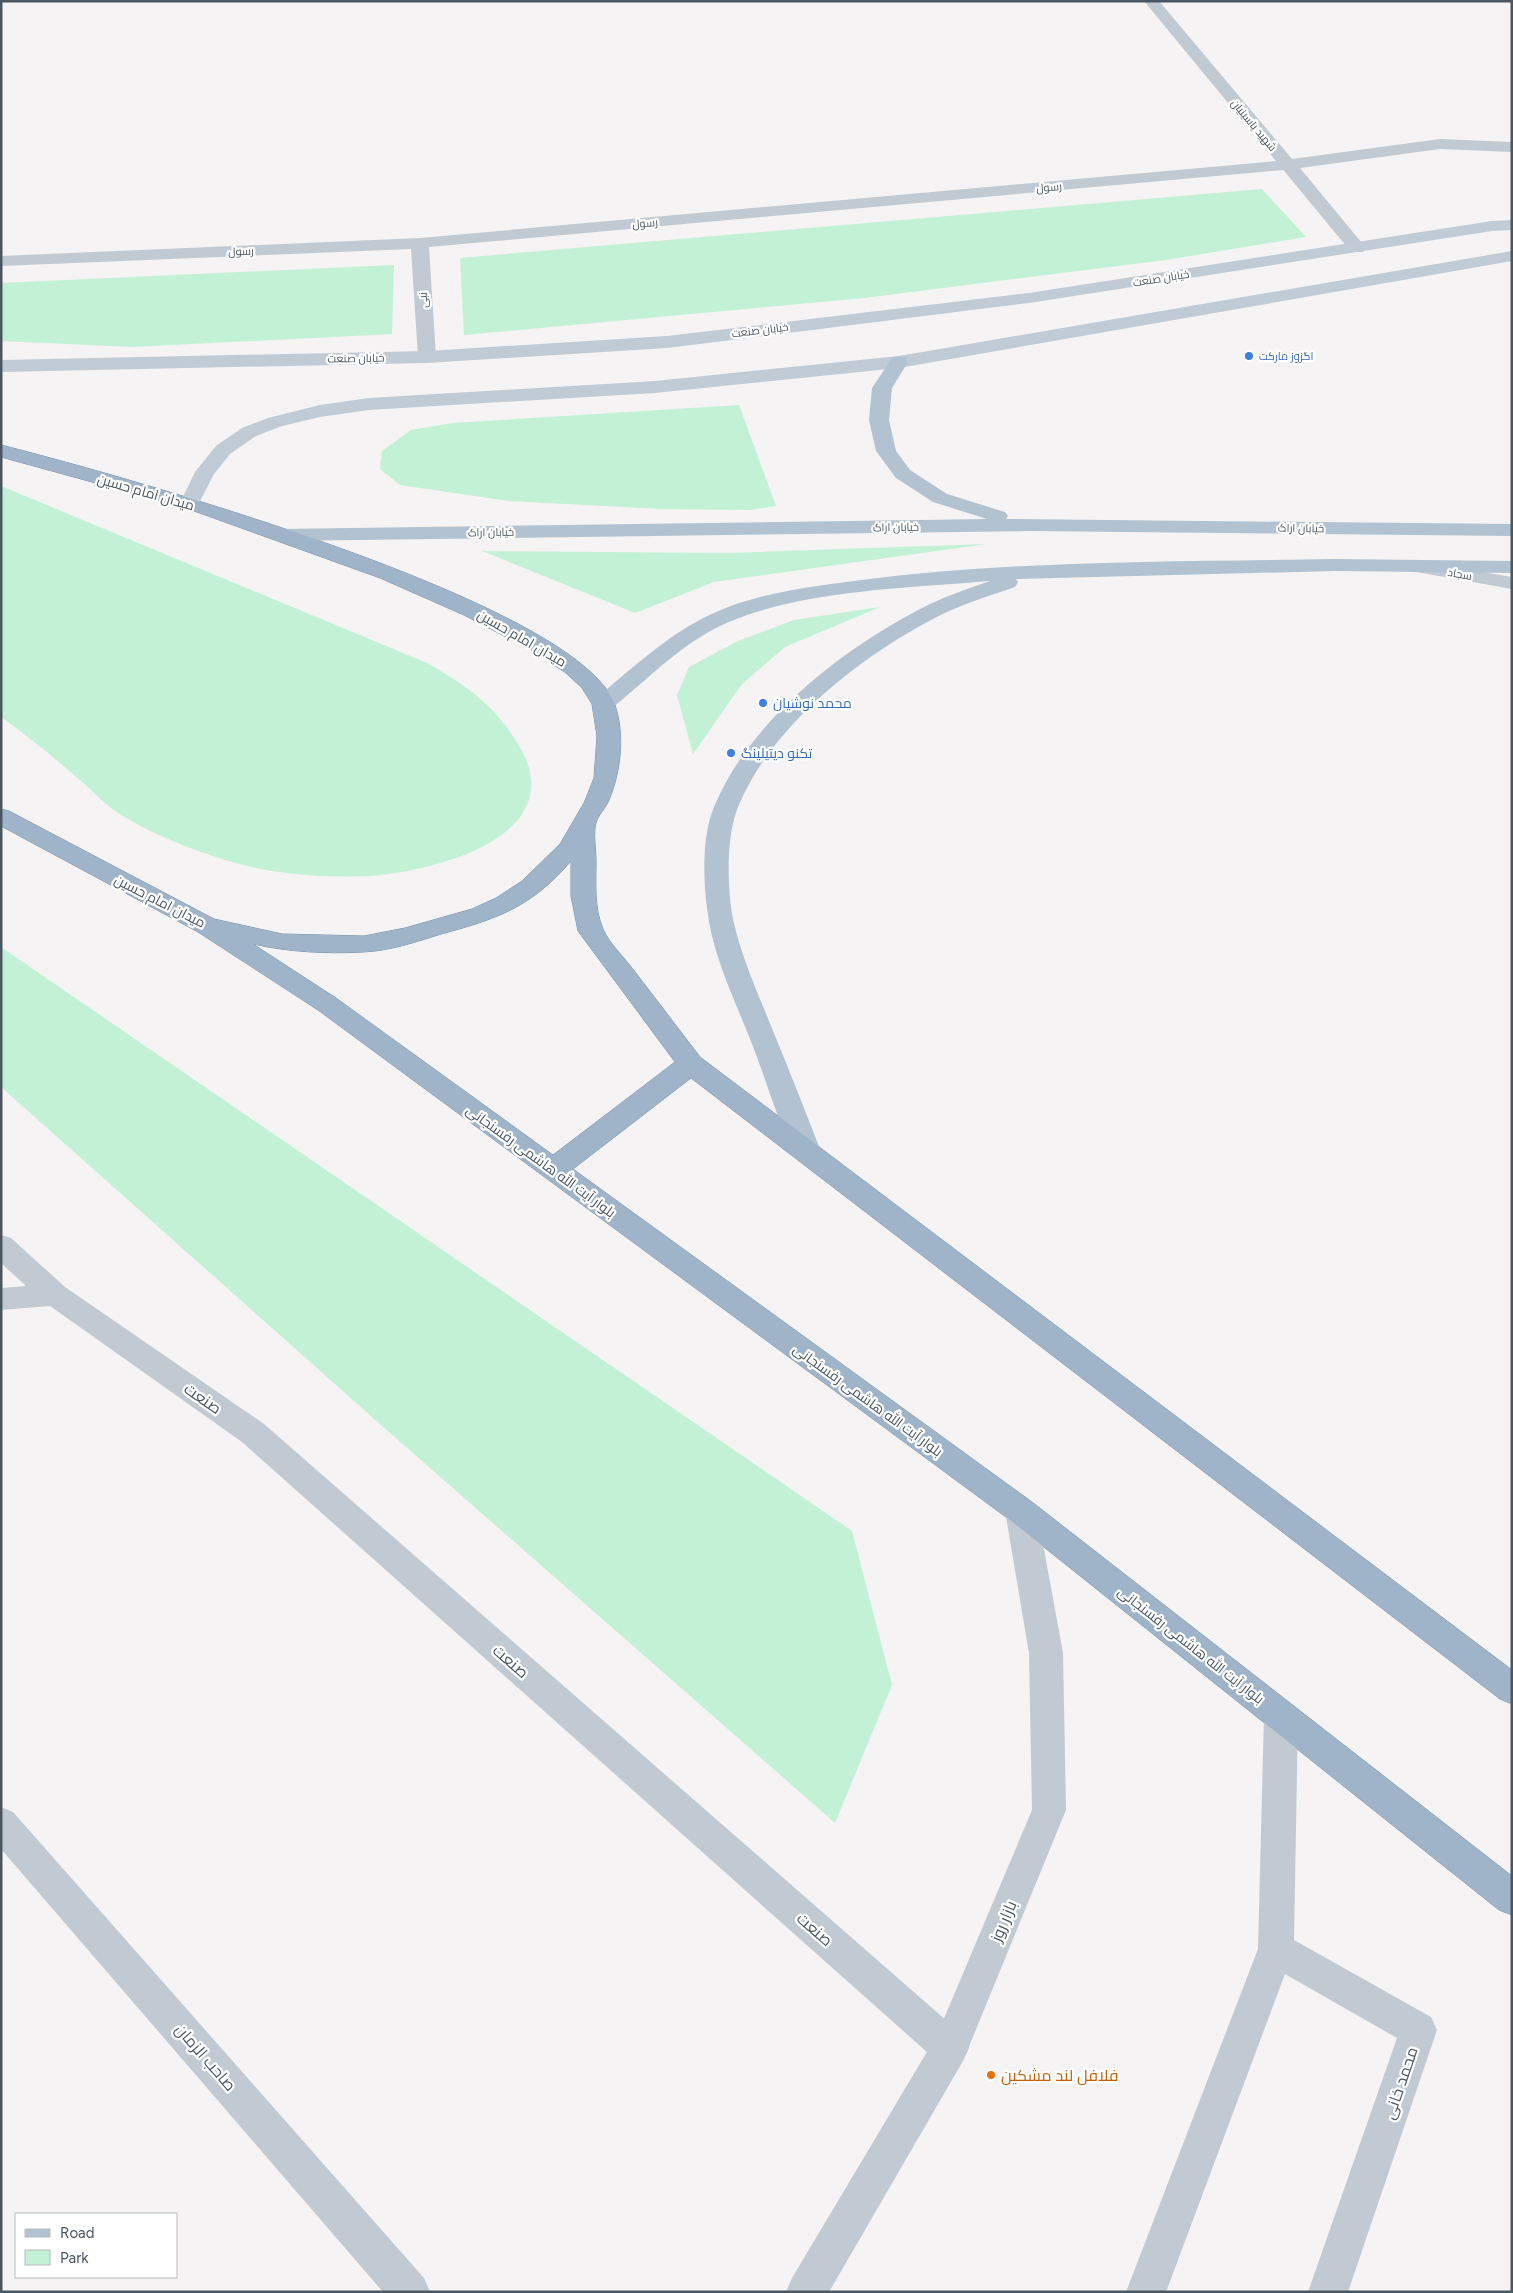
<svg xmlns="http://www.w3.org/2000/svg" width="1513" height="2293" viewBox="0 0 1513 2293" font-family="Figtree,Cairo,sans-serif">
<rect width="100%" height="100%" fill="#f5f3f3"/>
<g fill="#c3f1d5">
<polygon points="1262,189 1306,237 1166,260 864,298 464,335 460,258"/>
<polygon points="394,265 392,334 132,347 1,341 1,283"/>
<polygon points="739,405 776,506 750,510 661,509 509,501 400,485 380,469 382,451 411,430 453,423"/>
<path d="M1,486L427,663C468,686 497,707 521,749C570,838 431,872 368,876C328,878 282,875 243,865C203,854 159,838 123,816C108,808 94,792 81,781C55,758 29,737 1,717Z"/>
<polygon points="987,544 714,582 635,613 482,551 728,553"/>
<polygon points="880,607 785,647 742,684 693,754 677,695 689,667 738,641 794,620"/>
<polygon points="1,947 852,1531 892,1685 835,1823 381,1425 1,1087"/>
</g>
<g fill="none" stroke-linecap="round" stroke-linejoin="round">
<g stroke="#7690ad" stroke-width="1">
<path id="trunk" d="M1,445C112,473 580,602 615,705C625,735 621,771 609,800C606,808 598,815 596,823C593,833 596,849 596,860C596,883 594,908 603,929C609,943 623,956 632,968C655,998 678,1028 700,1057L1512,1670V1704L1500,1699L691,1078L573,1169L1032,1502L1512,1876V1915L1499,1910L1010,1520L318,1010L198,932L1,826V809L9,811L214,919L282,934L364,936L405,928L472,909L496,898L522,881L560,844L584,803L594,778L597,736L592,704L582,688L566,673L533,651L464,615L380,578L183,507L1,457ZM571,861V896L578,931L675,1062L553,1155L336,998L253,944C288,952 327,954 363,952C389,951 416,942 441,934C497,919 532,907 571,861Z"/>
</g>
<polygon fill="#c1cad2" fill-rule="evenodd" points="1288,160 1294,161 1296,165 1294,169 429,247 436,357 434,361 420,361 418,357 411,249 1,266 1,256 420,238"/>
<g fill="#c1cad2" fill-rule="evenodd">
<polygon points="1144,1 1159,1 1292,159 1440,139 1512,142 1512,152 1440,149 1300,168 1366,248 1363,252 1351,252"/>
<polygon points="1,1235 11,1238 65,1287 264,1424 963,2035 969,2048 963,2061 950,2066 937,2061 242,1442 50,1306 1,1310 1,1288 26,1286 1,1263"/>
<polygon points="1281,1701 1293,1705 1298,1716 1294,1940 1431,2017 1437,2030 1348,2292 1308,2292 1397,2038 1285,1974 1166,2292 1126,2292 1258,1949 1264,1716 1269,1705"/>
</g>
<g fill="#c1cad2" fill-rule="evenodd">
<polygon points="1412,560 1512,577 1512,589 1405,570 1401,566 1405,562"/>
<polygon points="1021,1498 1032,1502 1037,1511 1063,1653 1066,1810 963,2061 829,2292 786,2292 792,2278 937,2035 1032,1810 1029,1653 1005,1511 1010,1502"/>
<polygon points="1,1807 13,1812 424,2278 430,2292 383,2292 1,1849"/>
</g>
<g fill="#c1cbd6" fill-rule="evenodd">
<polygon points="1512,220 1512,230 1492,231 1029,303 667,348 427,363 1,372 1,360 427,351 667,336 1029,293 1492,221"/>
<polygon points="1512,251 1512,261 899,368 655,393 369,410 320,417 282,426 256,436 230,454 214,474 197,507 190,509 183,507 180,503 195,472 216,446 242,428 268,418 320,405 369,398 655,381 899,356"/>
</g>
<g fill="#b3c2d1" fill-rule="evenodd">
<polygon points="899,356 906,358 908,362 892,388 889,420 896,451 910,470 947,494 1005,512 1008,516 1006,519 1512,524 1512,536 1029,531 281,541 274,539 271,535 274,531 281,529 987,519 933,502 896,478 876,451 869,420 872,388 892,358"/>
<path d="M1335,559L1512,561V573L1335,571L1016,579L1018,582L1015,587C992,595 969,602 947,612C868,650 772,723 738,807C726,836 727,888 733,919C741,956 757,991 771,1026C788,1067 804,1108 820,1149L816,1156L806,1159L796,1156C778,1124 766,1079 752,1044C735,1000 712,955 707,908C703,877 702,836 714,807C750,719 847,645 930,604C949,595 970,588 990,581C907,588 808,590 731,621C686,639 648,679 611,709L603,711L595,709L592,704L595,699C632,669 670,632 714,613C762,591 818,586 869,579C1024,560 1180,562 1335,559Z"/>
</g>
<use href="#trunk" fill="#9fb4c9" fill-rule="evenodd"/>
</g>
<g fill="#3f7fe0" stroke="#fff" stroke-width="2">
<circle cx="1249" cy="356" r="5"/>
<circle cx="763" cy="703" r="5"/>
<circle cx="731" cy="753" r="5"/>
</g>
<circle fill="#e8710a" stroke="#fff" stroke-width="2" cx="991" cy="2075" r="5"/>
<g text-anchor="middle" stroke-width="4.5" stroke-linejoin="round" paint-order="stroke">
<g font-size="11" fill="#4a5661" stroke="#fff">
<text transform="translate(1254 125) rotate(50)" y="4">شهید یاسینیان</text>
<text transform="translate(1049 187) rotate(-5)" y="4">رسول</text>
<text transform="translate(645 223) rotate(-5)" y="4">رسول</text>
<text transform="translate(241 251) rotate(-2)" y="4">رسول</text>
<text transform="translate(1161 278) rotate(-9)" y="4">خیابان صنعت</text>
<text transform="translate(423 300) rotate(-94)" y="4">نبی</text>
<text transform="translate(760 330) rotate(-7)" y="4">خیابان صنعت</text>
<text transform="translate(356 358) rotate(-1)" y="4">خیابان صنعت</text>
<text transform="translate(896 527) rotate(-1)" y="4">خیابان اراک</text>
<text transform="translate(1301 528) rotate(1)" y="4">خیابان اراک</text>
<text transform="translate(491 532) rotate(-1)" y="4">خیابان اراک</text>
<text transform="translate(1460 574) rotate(10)" y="4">سجاد</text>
</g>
<g font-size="11" fill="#366cbe" stroke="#fff" text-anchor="start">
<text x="1259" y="360">اگزوز مارکت</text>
</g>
<g font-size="14" fill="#4a5661" stroke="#fff">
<text transform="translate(146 492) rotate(16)" y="5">میدان امام حسین</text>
<text transform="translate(522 638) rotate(30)" y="5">میدان امام حسین</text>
<text transform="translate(160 901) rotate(27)" y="5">میدان امام حسین</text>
<text transform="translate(541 1161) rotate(36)" y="5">بلوار آیت الله هاشمی رفسنجانی</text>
<text transform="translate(868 1400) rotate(36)" y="5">بلوار آیت الله هاشمی رفسنجانی</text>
<text transform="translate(1191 1645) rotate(38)" y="5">بلوار آیت الله هاشمی رفسنجانی</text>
</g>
<g font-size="14" fill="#366cbe" stroke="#fff" text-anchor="start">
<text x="773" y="708">محمد نوشیان</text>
<text x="741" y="758">تکنو دیتیلینگ</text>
</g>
<g font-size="16" fill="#4a5661" stroke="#fff">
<text transform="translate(203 1398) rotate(35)" y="6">صنعت</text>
<text transform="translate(511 1661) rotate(41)" y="6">صنعت</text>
<text transform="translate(1003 1921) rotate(-67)" y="6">بازار روز</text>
<text transform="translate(815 1929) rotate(41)" y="6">صنعت</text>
<text transform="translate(206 2057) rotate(49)" y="6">صاحب الزمان</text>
<text transform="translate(1400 2083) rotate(-71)" y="6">محمد خانی</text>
</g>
<g font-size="16" fill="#c56008" stroke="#fff" text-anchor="start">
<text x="1001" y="2081">فلافل لند مشکین</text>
</g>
</g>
<rect width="1513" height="2293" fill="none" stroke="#4a5661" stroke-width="5"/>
<rect x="15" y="2213" width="162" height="65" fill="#ffffff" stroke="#b7bbc0"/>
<rect x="25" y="2229" width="25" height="8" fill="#b3c2d1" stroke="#b7bbc0"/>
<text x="60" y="2238" font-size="15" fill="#4a5661">Road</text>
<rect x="25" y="2250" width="25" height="15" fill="#c3f1d5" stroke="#b7bbc0"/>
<text x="60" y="2263" font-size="15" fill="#4a5661">Park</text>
</svg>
